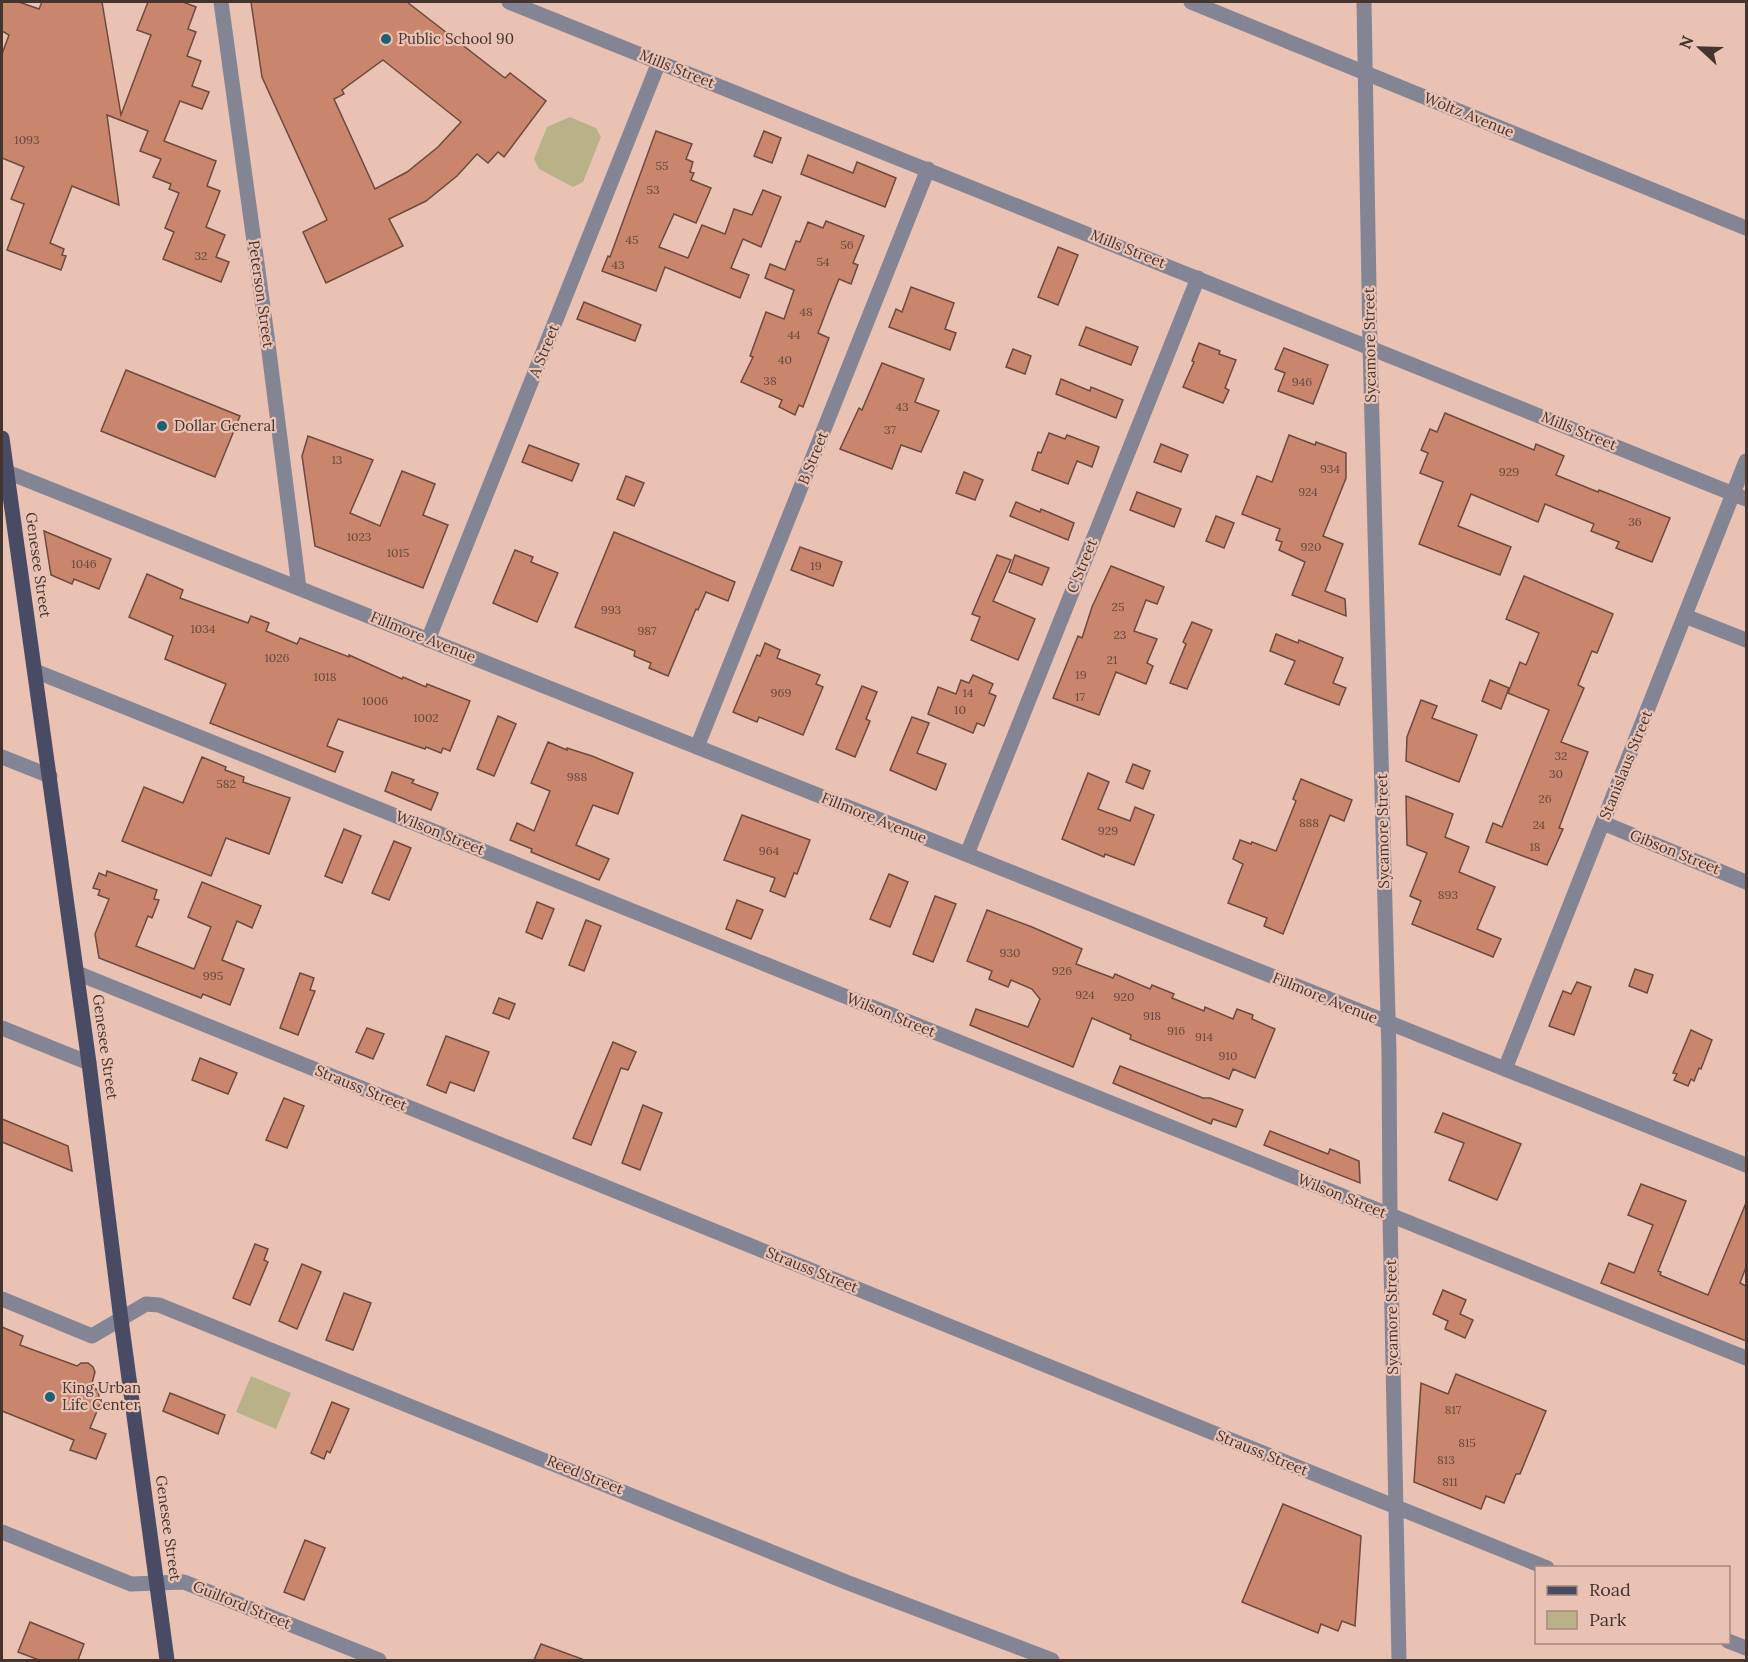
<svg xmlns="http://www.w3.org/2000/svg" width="1748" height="1662" viewBox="0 0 1748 1662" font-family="Lora,serif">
<rect width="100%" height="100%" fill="#eac2b4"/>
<g fill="#b9b289">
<polygon points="570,117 596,128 601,137 583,182 573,187 539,169 534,159 547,127"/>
<polygon points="251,1376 291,1393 276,1429 236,1412"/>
</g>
<g fill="#ca866d" stroke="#6c4a3e" stroke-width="1.5" fill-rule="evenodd">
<polygon points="2,2 19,2 39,9 42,2 102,2 121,115 151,35 137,30 148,2 183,2 196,7 188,29 196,32 187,56 201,61 192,86 209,92 202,109 180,101 164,141 216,161 207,186 220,191 206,227 225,235 216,257 229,262 221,282 163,259 174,232 165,228 179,193 169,189 171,184 153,177 161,159 140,151 148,131 107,115 119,205 72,186 50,243 64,249 62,255 66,256 61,270 7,250 24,204 11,199 24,167 2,158 2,54 9,35 2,31"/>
<path d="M251,2H407L505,78L510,73L546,101L504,157L498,152L488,163L477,154L457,176L426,201L389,219L403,246L326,283L303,232L327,220L262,77ZM383,60L461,122L438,147L407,172L375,189L334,99L344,94L342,90Z"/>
<polygon points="656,131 692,144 686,159 693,162 690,172 694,173 691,180 711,188 696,223 674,214 659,247 688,258 702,225 725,234 734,209 752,215 763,190 781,197 761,247 743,239 731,268 749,275 740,298 665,267 656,291 602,271 608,256 610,257"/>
<polygon points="764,131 781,138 772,163 754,156"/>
<polygon points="808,155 853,173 857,162 896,178 885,207 801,174"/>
<polygon points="826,221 864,236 853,263 858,265 851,284 839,279 829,304 818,333 829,338 803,407 799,405 795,415 779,407 782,400 741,382 753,357 750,356 766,312 784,319 794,290 765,278 770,264 785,270 796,241 800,242 808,222 823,228"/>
<polygon points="1058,247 1078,255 1058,305 1038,297"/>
<polygon points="911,287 954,303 945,329 956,333 950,350 889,327 896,309 902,312"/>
<polygon points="584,302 641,325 635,341 577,319"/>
<polygon points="1086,327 1138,347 1131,365 1079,345"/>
<polygon points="1199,343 1220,351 1219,354 1236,360 1225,388 1229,390 1223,403 1183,387 1194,362 1192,361"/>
<polygon points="1284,348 1328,365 1313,404 1278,391 1285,373 1275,369"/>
<polygon points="1013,349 1031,356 1025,374 1006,367"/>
<polygon points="882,363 924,379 915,402 939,411 921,452 901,445 892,469 840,449 859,408 862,410"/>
<polygon points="126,370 240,416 215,477 101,431"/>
<polygon points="1061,379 1090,391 1091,387 1123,400 1116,418 1056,394"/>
<polygon points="1445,413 1534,450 1536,444 1564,456 1556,475 1598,492 1599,490 1670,518 1652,562 1616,548 1619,542 1591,531 1594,524 1545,504 1538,522 1471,494 1458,526 1511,547 1500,575 1419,544 1443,482 1420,473 1428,453 1421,450 1430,429 1437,432"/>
<polygon points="1049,433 1065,439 1067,435 1099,447 1092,467 1077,461 1068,484 1032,470 1038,452 1041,453"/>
<polygon points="1289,435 1315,445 1316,442 1346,453 1346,478 1323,536 1343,544 1325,591 1345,599 1346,616 1292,595 1305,562 1279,550 1282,542 1276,540 1280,529 1242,514 1257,476 1272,482"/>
<polygon points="308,436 373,460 350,513 380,526 402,471 435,484 423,515 448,525 423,588 315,546 302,456"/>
<polygon points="1161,444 1188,455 1181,472 1154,462"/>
<polygon points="529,445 579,464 572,481 522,462"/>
<polygon points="964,472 983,480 975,500 956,493"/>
<polygon points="626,476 644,483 634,506 617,499"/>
<polygon points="1137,492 1181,509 1174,527 1130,510"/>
<polygon points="1016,502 1040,512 1041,509 1074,523 1068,540 1010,516"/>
<polygon points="1216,516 1234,523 1224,548 1206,541"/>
<polygon points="44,531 111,559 99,589 74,579 72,584 51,575"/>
<polygon points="614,532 735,582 728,601 706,592 698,610 696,609 668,676 649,668 651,663 634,656 635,651 575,627"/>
<polygon points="800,547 842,562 833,586 791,570"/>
<polygon points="515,550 533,557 531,562 558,573 537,622 493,603"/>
<polygon points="997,555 1011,560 993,601 1035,619 1018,660 971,640 980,617 972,614"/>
<polygon points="1015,555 1049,568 1042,585 1009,572"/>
<polygon points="1111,566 1164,587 1157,604 1146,600 1134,631 1157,639 1147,663 1153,666 1146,684 1116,672 1099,715 1053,698 1078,636 1082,638 1092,607"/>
<polygon points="147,574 183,590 180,598 248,623 251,616 269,623 266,631 297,644 300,638 349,657 349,655 402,679 403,677 426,687 427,684 470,701 450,751 443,748 441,753 426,747 425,749 338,719 327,746 343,752 335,772 210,723 226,684 165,659 173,636 129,617"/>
<polygon points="1524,576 1613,614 1597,653 1592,651 1578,685 1584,688 1561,742 1588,752 1559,828 1563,829 1547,865 1486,842 1493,823 1502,827 1549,710 1508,693 1520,662 1526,665 1539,633 1506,619"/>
<polygon points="1192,622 1212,630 1187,689 1170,683 1186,644 1183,642"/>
<polygon points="1276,634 1298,643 1299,640 1343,658 1333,683 1346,688 1339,705 1285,684 1295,661 1270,651"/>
<polygon points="765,643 780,650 777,658 820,675 816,684 823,687 803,735 759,717 757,722 733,712 757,655 760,656"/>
<polygon points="973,675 993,684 989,693 996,696 984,726 977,723 973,733 928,714 938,687 956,694 961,680 969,683"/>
<polygon points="1490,680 1509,688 1501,709 1482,701"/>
<polygon points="862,686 877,692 866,719 870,721 855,757 836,749"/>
<polygon points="1421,700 1437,706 1432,718 1477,735 1459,782 1406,761 1407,737"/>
<polygon points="498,716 516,724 494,776 477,769"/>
<polygon points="912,717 929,723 917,753 946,764 936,790 890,770"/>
<polygon points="548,742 567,750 567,748 592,756 633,773 618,814 593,805 576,845 609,859 599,880 531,852 532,849 510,840 517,823 534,831 550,791 531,783"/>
<polygon points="202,757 226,767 225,770 244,777 243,782 290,798 269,854 226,838 211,876 122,841 144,787 183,803"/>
<polygon points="1133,764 1150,771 1143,789 1126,782"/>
<polygon points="392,772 414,780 412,783 438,793 431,810 385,791"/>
<polygon points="1088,773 1109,782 1098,809 1130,821 1135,807 1154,815 1134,865 1105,854 1104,857 1062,839"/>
<polygon points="1301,779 1352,800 1344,821 1330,815 1283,934 1264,926 1267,918 1228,903 1243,864 1233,859 1240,840 1251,844 1252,842 1276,851 1296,801 1293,799"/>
<polygon points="1406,796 1453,814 1445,837 1469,847 1459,872 1495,887 1477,929 1501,939 1493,957 1412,924 1421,901 1410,896 1427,853 1407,845"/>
<polygon points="742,815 810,840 797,874 794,873 785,897 770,891 775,878 724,860"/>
<polygon points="344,829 361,836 342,883 325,876"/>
<polygon points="394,841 411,848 389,900 372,893"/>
<polygon points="107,871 157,890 154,899 159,900 152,918 148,916 136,946 194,969 211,927 188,917 202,882 261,906 252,928 237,921 222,960 244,969 230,1005 203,994 201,998 99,958 95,934 109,899 98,895 100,890 93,888 99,873 106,876"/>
<polygon points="889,874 908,882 890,927 870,919"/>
<polygon points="935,896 956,904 933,962 913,954"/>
<polygon points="737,900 763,910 751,939 726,929"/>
<polygon points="537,902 554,909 542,939 526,932"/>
<polygon points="987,910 1032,927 1082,949 1076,964 1113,978 1115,974 1150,989 1152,985 1174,994 1172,998 1204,1011 1205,1007 1233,1019 1237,1009 1253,1015 1252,1019 1275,1029 1255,1078 1233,1069 1229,1079 1130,1039 1131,1035 1092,1018 1073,1067 970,1025 976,1009 1028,1027 1040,999 1032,989 1011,980 1008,987 989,979 992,971 967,961"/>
<polygon points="586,920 601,926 584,971 569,965"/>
<polygon points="1635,969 1653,975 1647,993 1629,986"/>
<polygon points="300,973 314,978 310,990 315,991 298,1035 280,1028"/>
<polygon points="1577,982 1591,987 1574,1035 1549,1026 1563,991 1571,994"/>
<polygon points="499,998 515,1004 509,1019 493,1013"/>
<polygon points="367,1028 384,1034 373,1059 356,1052"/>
<polygon points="1691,1030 1712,1040 1701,1069 1699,1068 1694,1081 1691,1079 1688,1086 1674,1080 1677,1074 1673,1073"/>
<polygon points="446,1036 489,1052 474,1091 450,1082 446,1093 427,1085"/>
<polygon points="613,1042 636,1052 628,1070 621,1068 591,1145 573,1138"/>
<polygon points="200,1058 237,1073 228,1094 192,1080"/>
<polygon points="1120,1066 1203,1098 1210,1098 1243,1110 1236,1127 1213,1119 1211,1124 1113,1083"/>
<polygon points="284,1098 304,1106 287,1148 266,1140"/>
<polygon points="643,1105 662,1113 640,1170 622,1163"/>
<polygon points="1443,1113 1521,1144 1497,1200 1449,1180 1464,1143 1435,1132"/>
<polygon points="2,1119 68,1146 72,1171 2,1142"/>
<polygon points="1270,1131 1328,1154 1330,1149 1359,1161 1360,1183 1264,1145"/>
<polygon points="1641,1184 1686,1201 1658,1271 1661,1272 1660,1275 1708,1295 1746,1203 1746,1267 1740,1283 1746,1286 1746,1341 1601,1283 1609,1263 1634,1273 1643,1250 1653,1225 1628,1215"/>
<polygon points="255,1244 268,1249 264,1260 268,1262 250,1305 233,1298"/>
<polygon points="302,1264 321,1272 297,1329 279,1321"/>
<polygon points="1443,1290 1466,1300 1460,1314 1473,1320 1465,1338 1445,1329 1448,1321 1433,1314"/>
<polygon points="344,1293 371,1303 353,1350 326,1340"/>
<polygon points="2,1327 23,1336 20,1345 77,1366 81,1363 88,1363 93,1367 95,1372 91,1387 98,1390 100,1404 90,1428 106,1434 96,1459 70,1450 74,1440 2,1411"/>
<polygon points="1456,1374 1546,1411 1520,1474 1516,1474 1504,1503 1486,1496 1481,1509 1414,1482 1421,1383 1448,1394"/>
<polygon points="170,1393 225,1415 218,1434 163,1411"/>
<polygon points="332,1402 349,1409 330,1453 327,1451 324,1459 311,1453"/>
<polygon points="1283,1504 1361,1536 1355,1626 1342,1621 1338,1631 1321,1624 1318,1633 1242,1602"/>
<polygon points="305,1540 325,1548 304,1600 284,1592"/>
<polygon points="30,1622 84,1644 78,1660 39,1660 18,1652"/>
<polygon points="541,1644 582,1659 581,1660 534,1660"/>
</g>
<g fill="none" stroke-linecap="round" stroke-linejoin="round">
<g stroke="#848594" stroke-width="15">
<polyline points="221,2 267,336 299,588"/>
<polyline points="509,2 1746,499"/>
<polyline points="1191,2 1746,228"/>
<polyline points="1364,2 1370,346 1389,1053 1390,1215 1399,1660"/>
<polyline points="2,470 1746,1165"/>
<polyline points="1685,616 1746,640"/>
<polyline points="428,640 659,62"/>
<polyline points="35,671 1746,1358"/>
<polyline points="697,747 928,169"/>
<polyline points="2,757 50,776"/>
<polyline points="1603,823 1746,882"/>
<polyline points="967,854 1198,278"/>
<polyline points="77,973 1547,1568"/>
<polyline points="2,1028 89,1063"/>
<polyline points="1505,1069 1746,461"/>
<polyline points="2,1299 92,1336 146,1304 159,1305 846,1582 1052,1660"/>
<polyline points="2,1532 131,1584 184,1582 379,1660"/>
<polyline points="1728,1641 1746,1648"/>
</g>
<polyline stroke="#494b65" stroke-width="15" points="2,438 89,1063 120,1312 167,1660"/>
</g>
<g fill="#1d6073" stroke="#eac2b4" stroke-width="2">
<circle cx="386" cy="39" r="6"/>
<circle cx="162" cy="426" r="6"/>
<circle cx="50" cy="1397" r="6"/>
</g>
<g text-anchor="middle" stroke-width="4.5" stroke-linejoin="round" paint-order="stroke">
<g font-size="12" fill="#65483e">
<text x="27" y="144">1093</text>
<text x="662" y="170">55</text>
<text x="653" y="194">53</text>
<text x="632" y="244">45</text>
<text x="847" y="249">56</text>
<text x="201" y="260">32</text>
<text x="823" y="266">54</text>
<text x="618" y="269">43</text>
<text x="806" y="316">48</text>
<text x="794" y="339">44</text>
<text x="785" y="364">40</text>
<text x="770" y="385">38</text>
<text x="1302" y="386">946</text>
<text x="902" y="411">43</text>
<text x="890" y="434">37</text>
<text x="337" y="464">13</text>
<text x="1330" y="473">934</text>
<text x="1509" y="476">929</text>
<text x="1308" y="496">924</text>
<text x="1635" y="526">36</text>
<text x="359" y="541">1023</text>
<text x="1311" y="551">920</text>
<text x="398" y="557">1015</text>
<text x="84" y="568">1046</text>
<text x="816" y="570">19</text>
<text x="1118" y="611">25</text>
<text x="611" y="614">993</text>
<text x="203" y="633">1034</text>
<text x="647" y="635">987</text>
<text x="1120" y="639">23</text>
<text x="277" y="662">1026</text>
<text x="1112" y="664">21</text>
<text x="1081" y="679">19</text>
<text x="325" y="681">1018</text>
<text x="781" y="697">969</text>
<text x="968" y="697">14</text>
<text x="1080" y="701">17</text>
<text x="375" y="705">1006</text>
<text x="960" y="714">10</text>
<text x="426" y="722">1002</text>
<text x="1561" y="760">32</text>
<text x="1556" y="778">30</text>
<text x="577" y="781">988</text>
<text x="226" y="788">582</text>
<text x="1545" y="803">26</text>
<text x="1309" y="827">888</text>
<text x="1539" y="829">24</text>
<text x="1108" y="835">929</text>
<text x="1535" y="851">18</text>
<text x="769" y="855">964</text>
<text x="1448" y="899">893</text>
<text x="1010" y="957">930</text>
<text x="1062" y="975">926</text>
<text x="213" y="980">995</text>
<text x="1085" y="999">924</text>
<text x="1124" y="1001">920</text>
<text x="1152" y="1020">918</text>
<text x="1176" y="1035">916</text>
<text x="1204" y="1041">914</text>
<text x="1228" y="1060">910</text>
<text x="1453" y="1414">817</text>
<text x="1467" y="1447">815</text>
<text x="1446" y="1464">813</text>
<text x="1450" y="1486">811</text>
</g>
<g font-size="15" fill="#43342e" stroke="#eac2b4" text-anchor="start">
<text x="398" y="44">Public School 90</text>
<text x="174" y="431">Dollar General</text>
<text x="62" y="1393">King Urban<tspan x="62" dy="17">Life Center</tspan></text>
</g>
<g font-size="15" fill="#43342e" stroke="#eac2b4">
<text transform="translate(677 69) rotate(22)" y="5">Mills Street</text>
<text transform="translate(1469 115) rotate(22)" y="5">Woltz Avenue</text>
<text transform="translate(1128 249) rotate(22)" y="5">Mills Street</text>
<text transform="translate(261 294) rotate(82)" y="5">Peterson Street</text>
<text transform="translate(1370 345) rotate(-91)" y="5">Sycamore Street</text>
<text transform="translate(544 351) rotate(-68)" y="5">A Street</text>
<text transform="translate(1579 431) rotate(22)" y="5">Mills Street</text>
<text transform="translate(813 458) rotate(-68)" y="5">B Street</text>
<text transform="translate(38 565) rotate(82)" y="5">Genesee Street</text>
<text transform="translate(1082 566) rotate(-68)" y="5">C Street</text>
<text transform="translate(423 637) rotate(22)" y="5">Fillmore Avenue</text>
<text transform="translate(1626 765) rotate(-68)" y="5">Stanislaus Street</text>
<text transform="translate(874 818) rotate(22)" y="5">Fillmore Avenue</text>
<text transform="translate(1383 831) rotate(-91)" y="5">Sycamore Street</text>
<text transform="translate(440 833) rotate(22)" y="5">Wilson Street</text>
<text transform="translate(1675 852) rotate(22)" y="5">Gibson Street</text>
<text transform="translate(1325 998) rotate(22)" y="5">Fillmore Avenue</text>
<text transform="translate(891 1015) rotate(22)" y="5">Wilson Street</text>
<text transform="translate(105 1047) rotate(82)" y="5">Genesee Street</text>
<text transform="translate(361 1088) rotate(22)" y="5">Strauss Street</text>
<text transform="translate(1342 1196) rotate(22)" y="5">Wilson Street</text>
<text transform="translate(812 1270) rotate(22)" y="5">Strauss Street</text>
<text transform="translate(1392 1317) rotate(-91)" y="5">Sycamore Street</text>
<text transform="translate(1262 1453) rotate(22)" y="5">Strauss Street</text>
<text transform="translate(585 1475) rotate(22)" y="5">Reed Street</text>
<text transform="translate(168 1528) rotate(82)" y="5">Genesee Street</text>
<text transform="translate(242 1605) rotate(22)" y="5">Guilford Street</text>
</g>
</g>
<rect width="1748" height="1662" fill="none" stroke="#43342e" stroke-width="6"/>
<rect x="1535" y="1566" width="195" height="78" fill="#eac2b4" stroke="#a7897e" stroke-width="1.5"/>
<rect x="1547" y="1586" width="30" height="9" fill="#494b65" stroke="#a7897e" stroke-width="1.5"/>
<text x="1589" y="1596" font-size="18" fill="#43342e">Road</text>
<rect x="1547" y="1611" width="30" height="18" fill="#b9b289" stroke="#a7897e" stroke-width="1.5"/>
<text x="1589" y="1626" font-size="18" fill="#43342e">Park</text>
<g transform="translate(1700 48) rotate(292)" stroke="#eac2b4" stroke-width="4.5" paint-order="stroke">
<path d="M0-4.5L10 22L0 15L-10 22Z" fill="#43342e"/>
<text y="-9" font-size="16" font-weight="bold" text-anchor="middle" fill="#43342e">N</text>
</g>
</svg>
